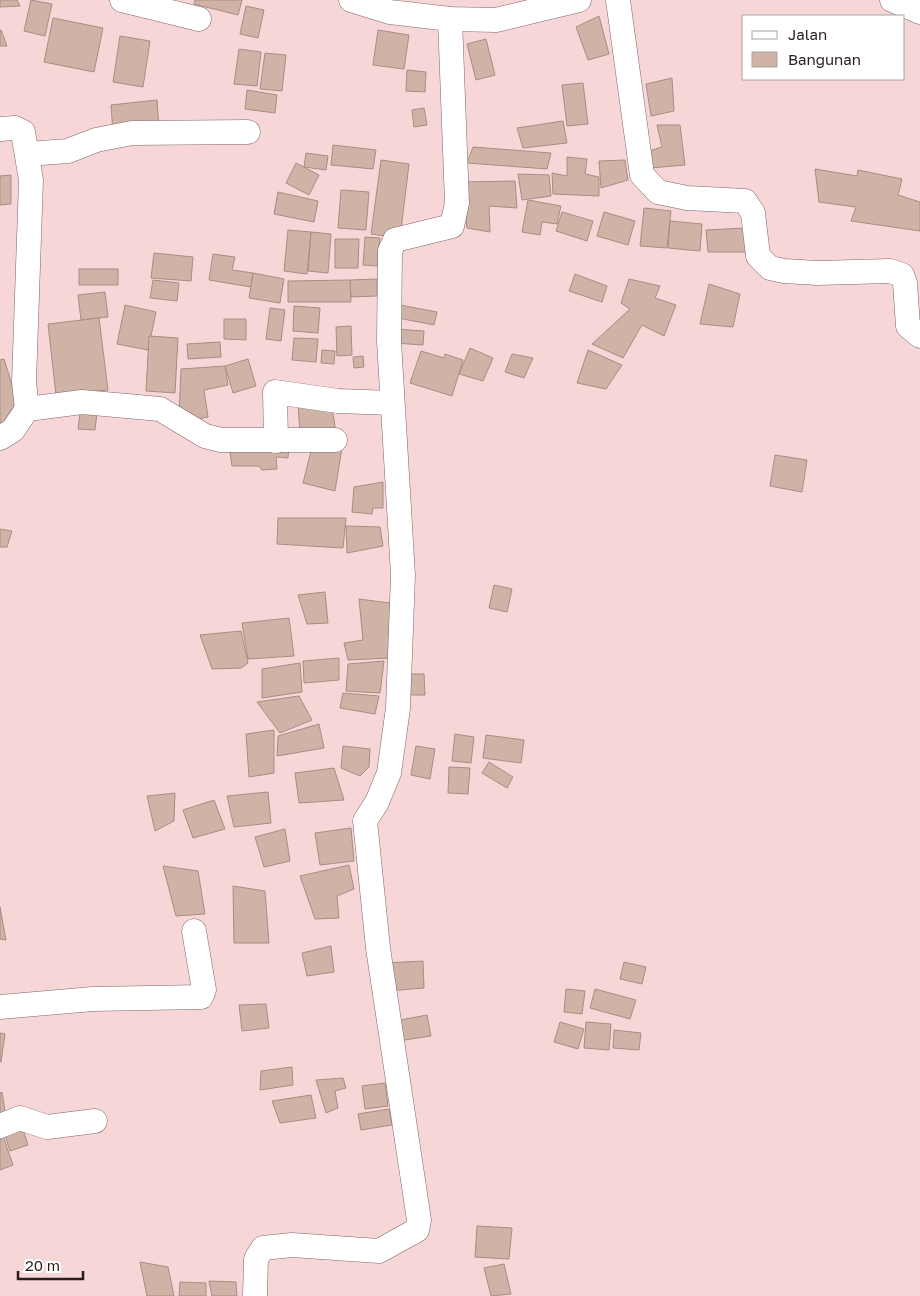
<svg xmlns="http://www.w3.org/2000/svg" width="920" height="1296" viewBox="0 0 920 1296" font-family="'Golos Text',sans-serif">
<rect width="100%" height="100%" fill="#f7d6d8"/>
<g fill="#cfb3a7" stroke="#a88d81">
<polygon points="0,0 17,0 20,6 0,7"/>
<polygon points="31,0 52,4 45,36 24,31"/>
<polygon points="195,0 242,0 238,15 194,4"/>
<polygon points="246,6 264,10 258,38 240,34"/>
<polygon points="599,16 609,54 588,60 576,27"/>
<polygon points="53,18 103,28 94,72 44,62"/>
<polygon points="0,30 1,30 7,46 0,46"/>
<polygon points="378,30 409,35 404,69 373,65"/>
<polygon points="120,36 150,41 143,87 113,82"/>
<polygon points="486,39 495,75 476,80 467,44"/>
<polygon points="239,49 261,52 257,86 234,84"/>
<polygon points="265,53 286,55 282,91 260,89"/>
<polygon points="407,70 426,72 425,92 406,91"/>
<polygon points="672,78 674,111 651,116 646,84"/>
<polygon points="583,83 588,124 567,126 562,85"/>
<polygon points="247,90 277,95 275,113 245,109"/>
<polygon points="157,100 159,129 113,133 111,105"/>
<polygon points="424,108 427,125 414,127 412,110"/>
<polygon points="563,121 567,143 523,148 517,128"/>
<polygon points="657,125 680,125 685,165 650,168 649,151 662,147"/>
<polygon points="333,145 376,150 373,169 331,165"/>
<polygon points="473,147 551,153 547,169 467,163"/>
<polygon points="306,153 328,156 326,170 304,167"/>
<polygon points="567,157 587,159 585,174 599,177 599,196 553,194 552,173 567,176"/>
<polygon points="381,160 409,164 400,238 371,234"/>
<polygon points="625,160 628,180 601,188 599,161"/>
<polygon points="296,163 319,175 309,195 286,183"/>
<polygon points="815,169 857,176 858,170 902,179 898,195 920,202 920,231 851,221 856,207 819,202"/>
<polygon points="518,174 549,175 551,196 522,200"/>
<polygon points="11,175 11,204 0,205 0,176"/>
<polygon points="515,181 517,208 489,206 490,232 467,228 462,182"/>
<polygon points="341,190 369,192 366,230 338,228"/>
<polygon points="278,192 318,201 314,222 274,214"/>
<polygon points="528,200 561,206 557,224 542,222 540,235 522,232"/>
<polygon points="644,208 671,211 667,248 640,246"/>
<polygon points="562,212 593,221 587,241 556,231"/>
<polygon points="604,212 635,221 628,245 597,236"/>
<polygon points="670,221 702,224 700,251 668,248"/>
<polygon points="745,228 746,252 708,252 706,230"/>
<polygon points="288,230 311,232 307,274 284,271"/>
<polygon points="311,232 331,234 328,273 308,271"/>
<polygon points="365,237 380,238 377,266 363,265"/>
<polygon points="335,239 359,239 358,268 335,268"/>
<polygon points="154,253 193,257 191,281 151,278"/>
<polygon points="213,254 235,257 232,270 253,273 251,287 209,280"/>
<rect x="79" y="269" width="39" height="16"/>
<polygon points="253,273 284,279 280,303 249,298"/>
<polygon points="575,274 607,286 602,302 569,291"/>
<polygon points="377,279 377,296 351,297 350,280"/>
<polygon points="629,279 660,286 655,298 676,305 664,336 642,325 623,358 592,344 630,309 621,303"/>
<polygon points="153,280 179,283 177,301 150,298"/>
<polygon points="350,280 351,302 288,302 288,281"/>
<polygon points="709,284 740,294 733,327 700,324"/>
<polygon points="105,292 108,317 81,320 78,295"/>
<polygon points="125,305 156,312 148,350 117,344"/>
<polygon points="400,305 437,312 434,325 398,318"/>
<polygon points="294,306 320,308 318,333 293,331"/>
<polygon points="270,308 285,310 281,341 266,339"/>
<polygon points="99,318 108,390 56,395 48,324"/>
<polygon points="224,319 246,319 246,340 224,339"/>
<polygon points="351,326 352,355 337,356 336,327"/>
<polygon points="395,329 424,331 423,345 394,343"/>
<polygon points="149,336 178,338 175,393 146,391"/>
<polygon points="294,338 318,339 316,362 292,360"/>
<polygon points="220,342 221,357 188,359 187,344"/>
<polygon points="470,348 493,358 483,381 459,374"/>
<polygon points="322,350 335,351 334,364 321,363"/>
<polygon points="588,350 622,365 606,389 577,383"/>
<polygon points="421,351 444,358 445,354 463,360 452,396 410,383"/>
<polygon points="512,354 533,358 524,378 505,372"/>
<polygon points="363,356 364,367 354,368 353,357"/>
<polygon points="4,359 17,401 3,423 0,423 0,360"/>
<polygon points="248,359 256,386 233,393 225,366"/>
<polygon points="225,366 228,385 204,390 208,417 198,419 179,415 181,369"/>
<polygon points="331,401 336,433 300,434 298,403"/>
<polygon points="80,412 97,413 95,430 78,429"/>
<polygon points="343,442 335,491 303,483 313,443"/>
<polygon points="229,444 289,444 288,458 276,457 277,469 262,470 259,466 232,466"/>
<polygon points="775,455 807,460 802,492 770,486"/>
<polygon points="383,482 383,508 373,508 372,514 352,512 354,487"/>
<polygon points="278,518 346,518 343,548 277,544"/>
<polygon points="346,526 380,527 383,546 347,553"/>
<polygon points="0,529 12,531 7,547 0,547"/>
<polygon points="494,585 512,589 507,612 489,608"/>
<polygon points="325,592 328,623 307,624 298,595"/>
<polygon points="359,599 390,603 390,658 348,660 344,643 363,640"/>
<polygon points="289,618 294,656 248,659 242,623"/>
<polygon points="241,631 248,663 241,668 212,669 200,635"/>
<polygon points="339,658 339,680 304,683 303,661"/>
<polygon points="384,661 380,693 346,691 348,664"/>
<polygon points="300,663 302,692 262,698 262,669"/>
<polygon points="406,674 424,674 425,695 407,695"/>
<polygon points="343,693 379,696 375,714 340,708"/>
<polygon points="299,696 312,720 280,733 257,702"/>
<polygon points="319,724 324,748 277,756 278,736"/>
<polygon points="274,730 274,773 249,777 246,734"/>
<polygon points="455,734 474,737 471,763 452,761"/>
<polygon points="486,735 524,740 521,763 483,758"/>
<polygon points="343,746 370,749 369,767 360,776 341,768"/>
<polygon points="416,746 435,749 430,779 411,775"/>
<polygon points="489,762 513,777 507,788 482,773"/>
<polygon points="449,767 470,768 468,794 448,793"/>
<polygon points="334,768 344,800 299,803 295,773"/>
<polygon points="268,792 271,823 234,827 227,796"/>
<polygon points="175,793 174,821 155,831 147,796"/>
<polygon points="214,800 225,829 193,838 183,810"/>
<polygon points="351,828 354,861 320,865 315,833"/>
<polygon points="285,829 290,861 264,867 255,837"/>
<polygon points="349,865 354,889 337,896 339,918 315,919 300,876"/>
<polygon points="163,866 198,871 205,914 176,916"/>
<polygon points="233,886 265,891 269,943 234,943"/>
<polygon points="0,907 6,940 0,939"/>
<polygon points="331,946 334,972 307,976 302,953"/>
<polygon points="423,961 424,988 388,991 385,963"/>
<polygon points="624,962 646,967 642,984 620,979"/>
<polygon points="566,989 585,991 582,1014 564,1012"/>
<polygon points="595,989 636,1000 630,1019 590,1008"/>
<polygon points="266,1004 269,1028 242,1031 239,1005"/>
<polygon points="427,1015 431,1036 398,1041 395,1021"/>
<polygon points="560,1022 584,1029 578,1049 554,1042"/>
<polygon points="586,1022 611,1024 609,1050 584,1048"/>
<polygon points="614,1030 641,1033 639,1050 613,1048"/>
<polygon points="0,1033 5,1034 1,1062 0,1062"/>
<polygon points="292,1067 293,1085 260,1090 261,1071"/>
<polygon points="343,1078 346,1088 335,1091 338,1108 326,1113 316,1080"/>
<polygon points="385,1083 388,1106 365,1109 362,1086"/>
<polygon points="2,1092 6,1117 0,1118 0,1093"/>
<polygon points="311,1095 316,1118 280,1123 272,1101"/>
<polygon points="389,1109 392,1125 361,1130 358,1114"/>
<polygon points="21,1123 28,1145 10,1151 3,1129"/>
<polygon points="3,1136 13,1165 0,1170 0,1137"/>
<polygon points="477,1226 512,1228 509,1259 475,1257"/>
<polygon points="140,1262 168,1267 174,1296 147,1296"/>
<polygon points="504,1264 511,1294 491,1296 484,1268"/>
<polygon points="209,1281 236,1282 237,1296 212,1296"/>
<polygon points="180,1282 206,1283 206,1296 179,1296"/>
</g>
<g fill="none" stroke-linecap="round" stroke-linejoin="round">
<g stroke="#806466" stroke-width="25">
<g id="minor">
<polyline points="122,0 199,19"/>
<polyline points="351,0 390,12 450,19 496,20 579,0"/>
<polyline points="618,0 642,175 658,192 687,198 745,201 753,213 758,256 770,268 784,271 817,273 890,271 902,275 905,283 908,326 920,336"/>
<polyline points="892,0 920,12"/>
<polyline points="0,129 15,128 23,132 31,180 24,382 27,409"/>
<polyline points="27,154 68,151 96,140 132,133 248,132"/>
<polyline points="0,438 13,430 27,409 82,402 160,409 205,436 221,440 335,440"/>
<polyline points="276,441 275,392 338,401 392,403"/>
<polyline points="0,1007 93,999 201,997 204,990 194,931"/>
<polyline points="0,1126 20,1118 47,1127 95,1121"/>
<polyline points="255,1296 256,1259 263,1248 292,1245 379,1251 417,1230 419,1220 378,948 365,821 377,802 389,773 398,708 403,575 389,341 390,251 395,240 452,226 457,203 450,19"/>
</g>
</g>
<use href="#minor" stroke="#fff" stroke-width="24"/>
</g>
<rect x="742" y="15" width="162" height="65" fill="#ffffff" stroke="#a9a4a5"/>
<rect x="752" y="31" width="25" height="8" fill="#ffffff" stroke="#a9a4a5"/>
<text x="788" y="40" font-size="15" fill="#281c1d">Jalan</text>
<rect x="752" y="52" width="25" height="15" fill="#cfb3a7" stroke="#a9a4a5"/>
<text x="788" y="65" font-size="15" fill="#281c1d">Bangunan</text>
<path d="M18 1271v8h65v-8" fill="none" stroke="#281c1d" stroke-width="2.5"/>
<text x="25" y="1271" font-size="15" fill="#281c1d" stroke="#ffffff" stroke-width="4" paint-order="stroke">20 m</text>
</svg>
